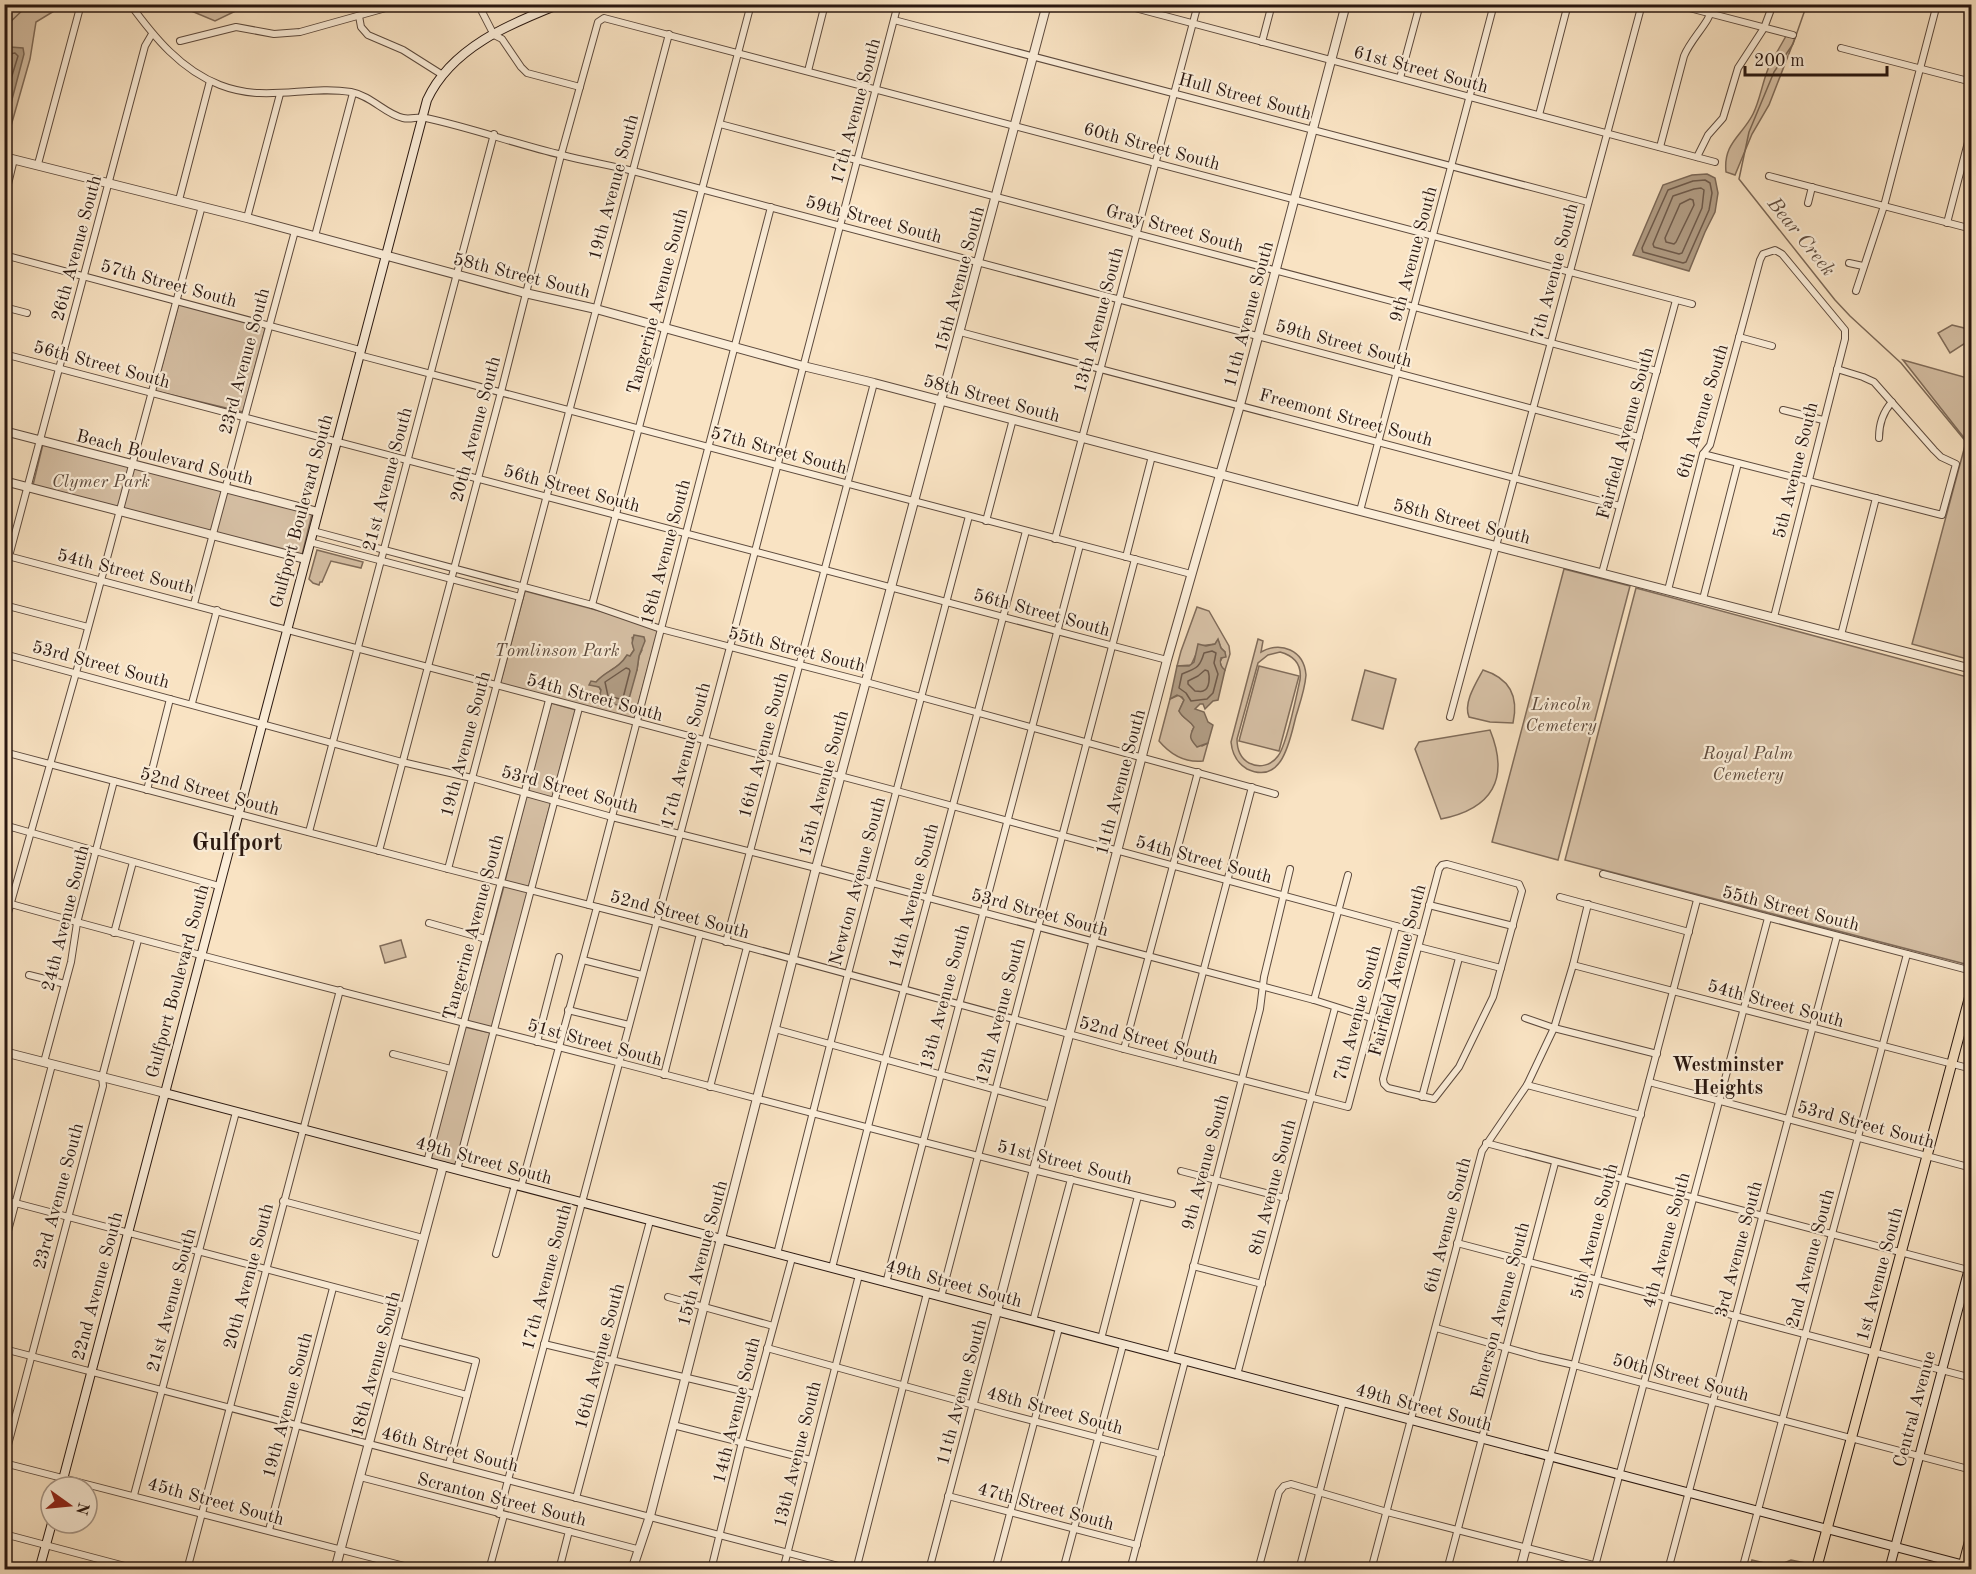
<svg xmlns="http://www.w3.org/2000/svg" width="1976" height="1574" viewBox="0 0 1976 1574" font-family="'Old Standard TT',serif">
<rect width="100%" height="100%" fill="#f9e3c3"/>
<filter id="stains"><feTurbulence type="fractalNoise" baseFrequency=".00333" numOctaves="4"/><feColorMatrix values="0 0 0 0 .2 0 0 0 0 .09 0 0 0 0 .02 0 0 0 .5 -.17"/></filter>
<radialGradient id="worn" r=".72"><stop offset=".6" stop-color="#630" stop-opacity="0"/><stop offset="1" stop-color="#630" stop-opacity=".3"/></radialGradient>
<g fill="#d6c0a5" stroke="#806c5a" stroke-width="1.5" fill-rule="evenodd">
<polygon points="20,5 64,5 36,22 30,59 5,147 5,16"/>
<polygon points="181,5 248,5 215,21 189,10"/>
<path d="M1786,36L1795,38L1769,105L1752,134L1735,175L1726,172C1723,143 1742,136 1753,114C1760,100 1762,84 1768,69C1773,58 1780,47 1786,36Z"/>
<polygon points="179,303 266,326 243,412 155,391"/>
<polygon points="1952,325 1964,328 1970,340 1950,353 1938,333"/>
<polygon points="1903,360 1971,379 1971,414 1965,439"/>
<polygon points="1971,423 1972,660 1971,660 1912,644"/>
<polygon points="43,444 312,514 302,555 33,485"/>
<polygon points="317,550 363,562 361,568 331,561 322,582 320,582 319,585 313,583 309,579"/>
<polygon points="1564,569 1630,586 1558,860 1492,842"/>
<polygon points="1636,588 1971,678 1972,957 1969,965 1565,860"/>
<path d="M525,591L615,615L658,630L634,720L500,684ZM632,637L642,650L639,656L637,670L601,691L599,687L594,685C604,671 617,671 627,656H630L634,650Z"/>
<polygon points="1197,607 1209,611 1229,646 1230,654 1225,670 1222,668 1220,662 1225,652 1221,648 1218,640 1215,644 1200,646 1191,665 1177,666 1181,651"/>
<path d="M1258,639L1263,641L1261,652C1281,641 1304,650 1306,675C1305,689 1300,703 1296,716C1290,739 1283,786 1247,769C1237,763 1232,753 1231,742ZM1280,652C1295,656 1302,665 1300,680C1296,697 1287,745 1278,756C1271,766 1259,768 1249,763C1240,758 1237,749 1237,739L1258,663L1268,655Z"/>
<polygon points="1259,666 1299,676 1279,751 1239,741"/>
<polygon points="1365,670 1396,679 1383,729 1352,720"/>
<path d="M1483,670C1509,678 1519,696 1513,723L1490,722L1469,717C1463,703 1476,683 1483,670Z"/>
<path d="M1179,695L1184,700L1179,711C1183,719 1190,720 1194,727L1192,731L1202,746L1208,743L1203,761C1184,763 1170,754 1159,741L1170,699Z"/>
<polygon points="551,703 576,710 552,798 528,791"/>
<path d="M1490,730C1510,779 1492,809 1441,819L1415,749L1419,742Z"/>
<polygon points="526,796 551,802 529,887 505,881"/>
<polygon points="504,886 528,892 492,1028 467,1022"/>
<polygon points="401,940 406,957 385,963 380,946"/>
<polygon points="465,1027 491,1033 456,1163 454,1165 433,1161 431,1158"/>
<polygon points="1752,1560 1777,1566 1791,1560 1806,1563 1805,1569 1749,1569"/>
</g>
<g fill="#b29e86" stroke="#7b6857" stroke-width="1.5">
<polygon points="10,47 23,48 24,54 10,107 5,108 5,51"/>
<polygon points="1707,174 1715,178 1718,193 1715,212 1705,232 1689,271 1633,255 1663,185 1692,175"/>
<path d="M634,635L644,637L645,641L639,656L637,670L627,706L611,704L599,699L601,690L599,687L589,685L591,681L596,682C606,670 618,670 627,655L630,656L634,650L632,643Z"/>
<path d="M1218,639L1221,648L1225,652L1226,657L1221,658C1219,664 1221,667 1225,670L1218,700L1213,701L1205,709L1203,704H1200L1195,709L1204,712L1208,722L1213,725L1208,743L1197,747C1188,737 1190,736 1194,727C1190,720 1183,719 1179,711L1184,700L1182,697L1177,695L1170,699L1177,666H1189L1194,662L1198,644L1206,646L1215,644Z"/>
</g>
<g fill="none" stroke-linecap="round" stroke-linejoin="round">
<g stroke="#6e5a4b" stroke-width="1.5">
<polyline points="4,55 15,53 18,56 4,102"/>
<polygon points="1705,180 1710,183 1712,193 1709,210 1686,262 1683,263 1643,252 1642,248 1668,190 1693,181"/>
<polygon points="1694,189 1701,188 1704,190 1702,208 1682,253 1679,254 1654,247 1653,244 1673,196"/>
<polygon points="1690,199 1693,200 1694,205 1676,242 1674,244 1666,242 1665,238 1680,204"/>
<path d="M1212,651L1216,653L1214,663L1218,674L1213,693L1207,699L1191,701L1186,693L1179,688L1182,674C1195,668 1199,670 1204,653Z"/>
<polygon points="626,668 629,669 630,671 623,698 620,699 608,696 605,682"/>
<path d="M1205,670L1208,671C1210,676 1210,689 1203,691C1201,692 1198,691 1195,691L1188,684V681L1198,676Z"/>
</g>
<g stroke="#7b6857" stroke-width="1.5">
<polyline points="1807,4 1793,44 1774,72 1749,132 1739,179 1835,300 1850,316 1901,363 1972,449"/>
<polyline points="4,28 29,4"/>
</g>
<g stroke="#5d4a3d" stroke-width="8">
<g id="minor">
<path d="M130,4C154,37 181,70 220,85C266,103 306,85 351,92C372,96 385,114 403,118C411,120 418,116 426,118C472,128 516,144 562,155C585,161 609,165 633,171L1639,437"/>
<polyline points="478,4 494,35 502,39 521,67 527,73 580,87"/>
<polyline points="1120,4 1715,162"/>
<polyline points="1674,4 1793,35"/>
<polyline points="359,16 361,27 368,35 403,50 441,74"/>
<polyline points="894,20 1588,202"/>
<polyline points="180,41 236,27 274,34 300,32 400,4"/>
<polyline points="1262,42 1272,4"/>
<polyline points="1841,48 1972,82"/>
<polyline points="808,71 825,4"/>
<polyline points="1400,78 1420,4"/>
<polyline points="1539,115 1568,4"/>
<polyline points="720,124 1657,371"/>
<path d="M1660,147L1684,56C1692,37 1709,24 1714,4"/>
<polyline points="1697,157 1708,135 1723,118 1738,68 1764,28 1773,4"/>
<polyline points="38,164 81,4"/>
<polyline points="1769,176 1972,229"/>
<polyline points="179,200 210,81"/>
<polyline points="4,201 14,159"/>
<polyline points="1808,203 1812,187"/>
<polyline points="247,218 280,94"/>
<polyline points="1947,223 1972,127"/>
<polyline points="315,236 353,93"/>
<polyline points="4,255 360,350"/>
<polyline points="1849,263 1863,266"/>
<polyline points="1856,291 1884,206 1937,4"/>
<polyline points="4,307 27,313"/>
<polyline points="960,332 1620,506"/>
<polyline points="1739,337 1772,346"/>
<polyline points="4,354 1167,660"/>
<polyline points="359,355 1191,574"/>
<polyline points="1783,410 1823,420"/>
<path d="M1879,438C1879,424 1882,413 1892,402"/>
<polyline points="1703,454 1942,515 1956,464 1941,457 1934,450 1874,382 1863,377 1837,369"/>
<polyline points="1360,511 1494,4"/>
<polyline points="986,521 1013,419"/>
<polyline points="313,531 592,605 661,629 866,682 1275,794"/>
<polyline points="1055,539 1198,4"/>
<polyline points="310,542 520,597"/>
<polyline points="4,555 897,791 1422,933"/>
<polyline points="1126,557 1152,456"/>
<polyline points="1602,573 1676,300"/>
<polyline points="4,575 145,46 152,34"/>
<polyline points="1668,590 1703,454 1710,445 1760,260 1763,254 1775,250 1782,254 1845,330 1845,339 1774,617"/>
<polyline points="1703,599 1738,463"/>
<polyline points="194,604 295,231"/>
<polyline points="4,605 88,627"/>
<polyline points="592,605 751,4"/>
<polyline points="1841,635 1876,498"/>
<polyline points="4,654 402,762 472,778 612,817 816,868 1314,1000 1371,1018"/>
<polyline points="192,703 217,610"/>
<polyline points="1450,717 1642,4"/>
<polyline points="4,752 448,869 656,922 1124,1049 1348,1107 1396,926"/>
<polyline points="147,790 170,699"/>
<polyline points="4,825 219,886"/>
<polyline points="309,832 494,134"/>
<polyline points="379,851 501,392 561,155 598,22 604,18 1692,304"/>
<polygon points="1447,864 1519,884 1522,891 1493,997 1459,1067 1434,1099 1388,1088 1384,1084 1383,1079 1439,869 1442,865"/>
<polyline points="448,869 669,34"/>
<polyline points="1603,874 1972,971"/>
<polyline points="1560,897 1689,932"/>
<path d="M11,904C212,960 415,1010 617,1062C802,1110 986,1160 1172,1204"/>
<polyline points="589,905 771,207"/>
<polyline points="1429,905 1513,926"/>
<polyline points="429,923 486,939"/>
<polyline points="4,927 76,673 202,206"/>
<polyline points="114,933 133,862"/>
<polyline points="726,942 874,383"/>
<polyline points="1419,947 1501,968"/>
<polyline points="583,960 642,975"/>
<polyline points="1573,965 1972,1069"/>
<polyline points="29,975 65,984"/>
<polyline points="1314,1000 1348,875"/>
<polyline points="568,1010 629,1025"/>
<polyline points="1525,1018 1554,1028 1657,1054"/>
<polyline points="775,1029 1051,1105"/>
<polyline points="537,1042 559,957"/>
<polyline points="1124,1049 1198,772"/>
<polyline points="393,1054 451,1069"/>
<polyline points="44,1062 71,962 77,923 114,781"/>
<polyline points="1179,1063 1252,787"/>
<polyline points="664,1075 700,934"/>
<polyline points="1649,1082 1972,1168"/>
<polyline points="1527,1085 1641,1115"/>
<polyline points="710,1087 747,947"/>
<polyline points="1422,1097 1459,958"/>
<polyline points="1486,1143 1972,1271"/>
<polyline points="427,1162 549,700"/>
<polyline points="457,1170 579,708"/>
<polyline points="1181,1171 1285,1198"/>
<polyline points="521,1187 597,907"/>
<polyline points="4,1200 406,1306"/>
<polyline points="283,1201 423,1238"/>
<polyline points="1457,1243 1972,1378"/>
<polyline points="4,1246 52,1065"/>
<polyline points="496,1254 515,1185"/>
<polyline points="777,1254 848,974 969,516"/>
<polyline points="1193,1266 1262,1284"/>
<polyline points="832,1268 885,1060 1026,531"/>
<polyline points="886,1283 1080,545"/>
<polyline points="668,1297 773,1326"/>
<polyline points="941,1297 1135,559"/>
<polyline points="1033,1321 1071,1179"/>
<polyline points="1436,1328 1539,1357 1574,1365 1972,1470"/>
<polyline points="1101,1339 1138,1196"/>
<polyline points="397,1341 476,1361 449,1464"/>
<polyline points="544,1344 755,1394"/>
<polyline points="767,1348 1003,1413 1161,1454"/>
<polyline points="4,1349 854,1570"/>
<polyline points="1170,1357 1260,1009 1264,977 1290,869"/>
<polyline points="388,1374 467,1395"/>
<polyline points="1237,1375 1335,1008"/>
<polyline points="673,1425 811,1460"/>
<polyline points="1550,1457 1697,900"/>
<polyline points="4,1460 103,1086 102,1077 138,940"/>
<polyline points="4,1463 420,1570"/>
<polyline points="360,1477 637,1549"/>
<polyline points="134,1495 236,1112"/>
<polyline points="948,1496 1137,1545"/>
<polyline points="576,1498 650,1221"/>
<polyline points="499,1514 730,647 898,4"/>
<polyline points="269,1530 333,1288"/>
<polyline points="4,1534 140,1570"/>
<polyline points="187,1570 340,990"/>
<polyline points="489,1570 504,1515"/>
<polyline points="559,1570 569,1531"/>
<polyline points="711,1570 742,1442 792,1258"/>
<polyline points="783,1570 859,1275"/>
<polyline points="856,1570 927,1293"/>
<polyline points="929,1570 973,1403"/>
<polyline points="995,1570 1059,1328"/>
<polyline points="1063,1570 1123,1345"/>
<polyline points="1130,1570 1185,1361"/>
<polyline points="1258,1570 1279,1492 1284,1486 1291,1484 1387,1512 1613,1570"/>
<polyline points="1299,1570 1343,1402"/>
<polyline points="1371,1570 1482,1151 1527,1085 1554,1028 1573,965 1588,904"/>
<polyline points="1447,1570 1555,1163"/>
<polyline points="1594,1570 1768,918"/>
<polyline points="1668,1570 1837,936"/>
<polyline points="1742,1570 1907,954"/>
</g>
</g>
<g stroke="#5d4a3d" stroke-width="10">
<g id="tertiary">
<polyline points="4,157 247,218 525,293 596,309 803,366 874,383 1360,511 1972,669"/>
<polyline points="4,431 318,512"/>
<polyline points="4,481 305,559"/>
<polyline points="4,1052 165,1093"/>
<polyline points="973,1403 1167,660 1240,405 1346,4"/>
<polyline points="335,1570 443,1166"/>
<polyline points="632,1570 650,1516 816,868 1047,4"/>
<polyline points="1520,1570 1550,1457"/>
</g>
</g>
<g stroke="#291710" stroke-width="10">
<g id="secondary">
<polyline points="165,1093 1972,1567"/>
<path d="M61,1487L427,100C451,48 509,24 560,4"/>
<polyline points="39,1570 52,1523"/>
<polyline points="1889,1570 1972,1257"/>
</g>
</g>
<g stroke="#291710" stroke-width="11">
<g id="primary">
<polyline points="1816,1570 1972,988"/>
<polyline points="1962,1570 1972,1532"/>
</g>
</g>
<use href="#minor" stroke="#fbedd8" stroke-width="6"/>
<use href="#tertiary" stroke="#fbedd8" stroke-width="8"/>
<use href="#secondary" stroke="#fbedd8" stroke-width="8"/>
<use href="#primary" stroke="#f9e3c3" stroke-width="9"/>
</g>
<g text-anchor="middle" stroke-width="4.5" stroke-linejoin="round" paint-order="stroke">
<g font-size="18" fill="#291710" stroke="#fbedd8">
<text transform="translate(1421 69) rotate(15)" y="6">61st Street South</text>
<text transform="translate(1245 96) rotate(15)" y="6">Hull Street South</text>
<text transform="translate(855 111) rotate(-75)" y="6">17th Avenue South</text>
<text transform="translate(1152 146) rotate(15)" y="6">60th Street South</text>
<text transform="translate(613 187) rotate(-75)" y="6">19th Avenue South</text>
<text transform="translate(874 219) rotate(15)" y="6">59th Street South</text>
<text transform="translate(1175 228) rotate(15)" y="6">Gray Street South</text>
<text transform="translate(76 248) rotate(-75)" y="6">26th Avenue South</text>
<text transform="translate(1413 254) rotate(-75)" y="6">9th Avenue South</text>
<text transform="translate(1554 271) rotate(-75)" y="6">7th Avenue South</text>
<text transform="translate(522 275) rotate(14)" y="6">58th Street South</text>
<text transform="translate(959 279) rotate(-75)" y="6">15th Avenue South</text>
<text transform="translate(169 283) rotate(15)" y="6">57th Street South</text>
<text transform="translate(657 301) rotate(-75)" y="6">Tangerine Avenue South</text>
<text transform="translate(1248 314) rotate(-75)" y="6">11th Avenue South</text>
<text transform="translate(1098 320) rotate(-75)" y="6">13th Avenue South</text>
<text transform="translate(1344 343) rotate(15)" y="6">59th Street South</text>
<text transform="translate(244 361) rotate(-75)" y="6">23rd Avenue South</text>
<text transform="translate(102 364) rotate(15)" y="6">56th Street South</text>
<text transform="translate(992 398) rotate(15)" y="6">58th Street South</text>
<text transform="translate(1702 411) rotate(-73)" y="6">6th Avenue South</text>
<text transform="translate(1346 417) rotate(15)" y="6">Freemont Street South</text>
<text transform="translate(475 429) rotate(-75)" y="6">20th Avenue South</text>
<text transform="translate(1625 433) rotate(-75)" y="6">Fairfield Avenue South</text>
<text transform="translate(779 450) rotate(15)" y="6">57th Street South</text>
<text transform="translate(165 457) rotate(14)" y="6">Beach Boulevard South</text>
<text transform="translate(1795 470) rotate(-76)" y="6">5th Avenue South</text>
<text transform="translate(387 479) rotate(-75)" y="6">21st Avenue South</text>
<text transform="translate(572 488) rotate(15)" y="6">56th Street South</text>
<text transform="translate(301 511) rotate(-75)" y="6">Gulfport Boulevard South</text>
<text transform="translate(1462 521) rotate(14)" y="6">58th Street South</text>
<text transform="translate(665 552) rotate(-75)" y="6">18th Avenue South</text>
<text transform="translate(126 571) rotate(14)" y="6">54th Street South</text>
<text transform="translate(1042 612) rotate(15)" y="6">56th Street South</text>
<text transform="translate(797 649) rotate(14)" y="6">55th Street South</text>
<text transform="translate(101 664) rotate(15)" y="6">53rd Street South</text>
<text transform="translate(595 697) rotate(15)" y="6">54th Street South</text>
<text transform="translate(465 744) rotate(-75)" y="6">19th Avenue South</text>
<text transform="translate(763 745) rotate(-75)" y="6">16th Avenue South</text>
<text transform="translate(685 755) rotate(-75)" y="6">17th Avenue South</text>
<text transform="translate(1120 782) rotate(-75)" y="6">11th Avenue South</text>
<text transform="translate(823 783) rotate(-75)" y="6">15th Avenue South</text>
<text transform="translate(570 789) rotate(15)" y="6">53rd Street South</text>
<text transform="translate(210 791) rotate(15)" y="6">52nd Street South</text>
<text transform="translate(1204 859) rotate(15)" y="6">54th Street South</text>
<text transform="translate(857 881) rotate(-75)" y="6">Newton Avenue South</text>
<text transform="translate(913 896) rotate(-75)" y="6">14th Avenue South</text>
<text transform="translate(1791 908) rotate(14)" y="6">55th Street South</text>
<text transform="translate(1040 912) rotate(15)" y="6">53rd Street South</text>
<text transform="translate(680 914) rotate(15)" y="6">52nd Street South</text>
<text transform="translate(65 918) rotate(-76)" y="6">24th Avenue South</text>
<text transform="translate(473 927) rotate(-75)" y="6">Tangerine Avenue South</text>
<text transform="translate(1397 970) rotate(-75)" y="6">Fairfield Avenue South</text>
<text transform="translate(177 981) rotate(-75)" y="6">Gulfport Boulevard South</text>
<text transform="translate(944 997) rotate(-75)" y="6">13th Avenue South</text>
<text transform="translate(1776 1003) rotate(15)" y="6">54th Street South</text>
<text transform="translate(1000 1011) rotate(-75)" y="6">12th Avenue South</text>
<text transform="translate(1357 1013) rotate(-75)" y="6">7th Avenue South</text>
<text transform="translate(1149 1040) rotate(15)" y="6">52nd Street South</text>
<text transform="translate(595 1042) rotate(15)" y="6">51st Street South</text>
<text transform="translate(1866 1124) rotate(15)" y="6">53rd Street South</text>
<text transform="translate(484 1160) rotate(15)" y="6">49th Street South</text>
<text transform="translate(1065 1162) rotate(14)" y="6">51st Street South</text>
<text transform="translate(1205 1162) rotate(-75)" y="6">9th Avenue South</text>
<text transform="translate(1272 1187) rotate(-75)" y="6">8th Avenue South</text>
<text transform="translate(58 1196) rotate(-75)" y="6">23rd Avenue South</text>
<text transform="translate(1447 1225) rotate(-75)" y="6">6th Avenue South</text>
<text transform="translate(1594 1231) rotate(-75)" y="6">5th Avenue South</text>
<text transform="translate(1666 1240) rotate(-75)" y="6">4th Avenue South</text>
<text transform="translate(1738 1249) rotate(-75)" y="6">3rd Avenue South</text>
<text transform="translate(702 1253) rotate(-75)" y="6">15th Avenue South</text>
<text transform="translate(1810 1258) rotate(-75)" y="6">2nd Avenue South</text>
<text transform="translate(1879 1274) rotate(-75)" y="6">1st Avenue South</text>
<text transform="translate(248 1276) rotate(-75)" y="6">20th Avenue South</text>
<text transform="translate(546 1277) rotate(-75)" y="6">17th Avenue South</text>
<text transform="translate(954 1283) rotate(15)" y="6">49th Street South</text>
<text transform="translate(97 1286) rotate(-75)" y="6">22nd Avenue South</text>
<text transform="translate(171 1300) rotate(-75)" y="6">21st Avenue South</text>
<text transform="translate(1500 1310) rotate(-75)" y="6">Emerson Avenue South</text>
<text transform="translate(599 1356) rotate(-75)" y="6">16th Avenue South</text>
<text transform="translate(375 1364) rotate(-75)" y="6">18th Avenue South</text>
<text transform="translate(1681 1377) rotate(15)" y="6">50th Street South</text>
<text transform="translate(961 1392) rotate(-75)" y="6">11th Avenue South</text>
<text transform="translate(287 1405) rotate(-75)" y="6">19th Avenue South</text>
<text transform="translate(1424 1407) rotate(15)" y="6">49th Street South</text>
<text transform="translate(1914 1409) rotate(-75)" y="6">Central Avenue</text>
<text transform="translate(736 1410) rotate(-76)" y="6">14th Avenue South</text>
<text transform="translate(1055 1410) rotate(15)" y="6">48th Street South</text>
<text transform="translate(450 1449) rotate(14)" y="6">46th Street South</text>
<text transform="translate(797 1454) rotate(-76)" y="6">13th Avenue South</text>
<text transform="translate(502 1499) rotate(14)" y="6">Scranton Street South</text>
<text transform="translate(216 1501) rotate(15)" y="6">45th Street South</text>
<text transform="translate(1046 1506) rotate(15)" y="6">47th Street South</text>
</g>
<g font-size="18" font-style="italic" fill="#5d4a3d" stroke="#fbedd8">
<text x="101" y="487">Clymer Park</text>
<text x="557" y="656">Tomlinson Park</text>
<text x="1561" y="710">Lincoln<tspan x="1561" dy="21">Cemetery</tspan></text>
<text x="1748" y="759">Royal Palm<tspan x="1748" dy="21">Cemetery</tspan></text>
</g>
<g font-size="20" font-style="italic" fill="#604d3f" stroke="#fbedd8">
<text transform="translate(1802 236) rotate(51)" y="7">Bear Creek</text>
</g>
<g font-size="20" font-weight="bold" fill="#291710" stroke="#fbedd8">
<text x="1728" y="1071">Westminster<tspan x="1728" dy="23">Heights</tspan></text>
</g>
<g font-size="24" font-weight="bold" fill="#291710" stroke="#fbedd8">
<text x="237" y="850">Gulfport</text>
</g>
</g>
<rect width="1976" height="1574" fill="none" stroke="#f9e3c3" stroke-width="24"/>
<rect x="6" y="6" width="1964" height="1562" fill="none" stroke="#291710" stroke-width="3"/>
<rect x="12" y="12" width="1952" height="1550" fill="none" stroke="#291710" stroke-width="1.5"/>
<g transform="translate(69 1505) rotate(105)"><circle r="28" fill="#fbedd8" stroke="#a79788" stroke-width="1.5"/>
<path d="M0-4.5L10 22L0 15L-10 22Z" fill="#8f2418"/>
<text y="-9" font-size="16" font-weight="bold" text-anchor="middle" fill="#291710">N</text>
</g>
<path d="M1745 66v9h142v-9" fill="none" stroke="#291710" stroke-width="3"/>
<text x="1754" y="66" font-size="18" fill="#291710" stroke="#fbedd8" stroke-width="4.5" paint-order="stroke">200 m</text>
<rect width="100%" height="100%" filter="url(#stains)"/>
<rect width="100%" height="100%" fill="url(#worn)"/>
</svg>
